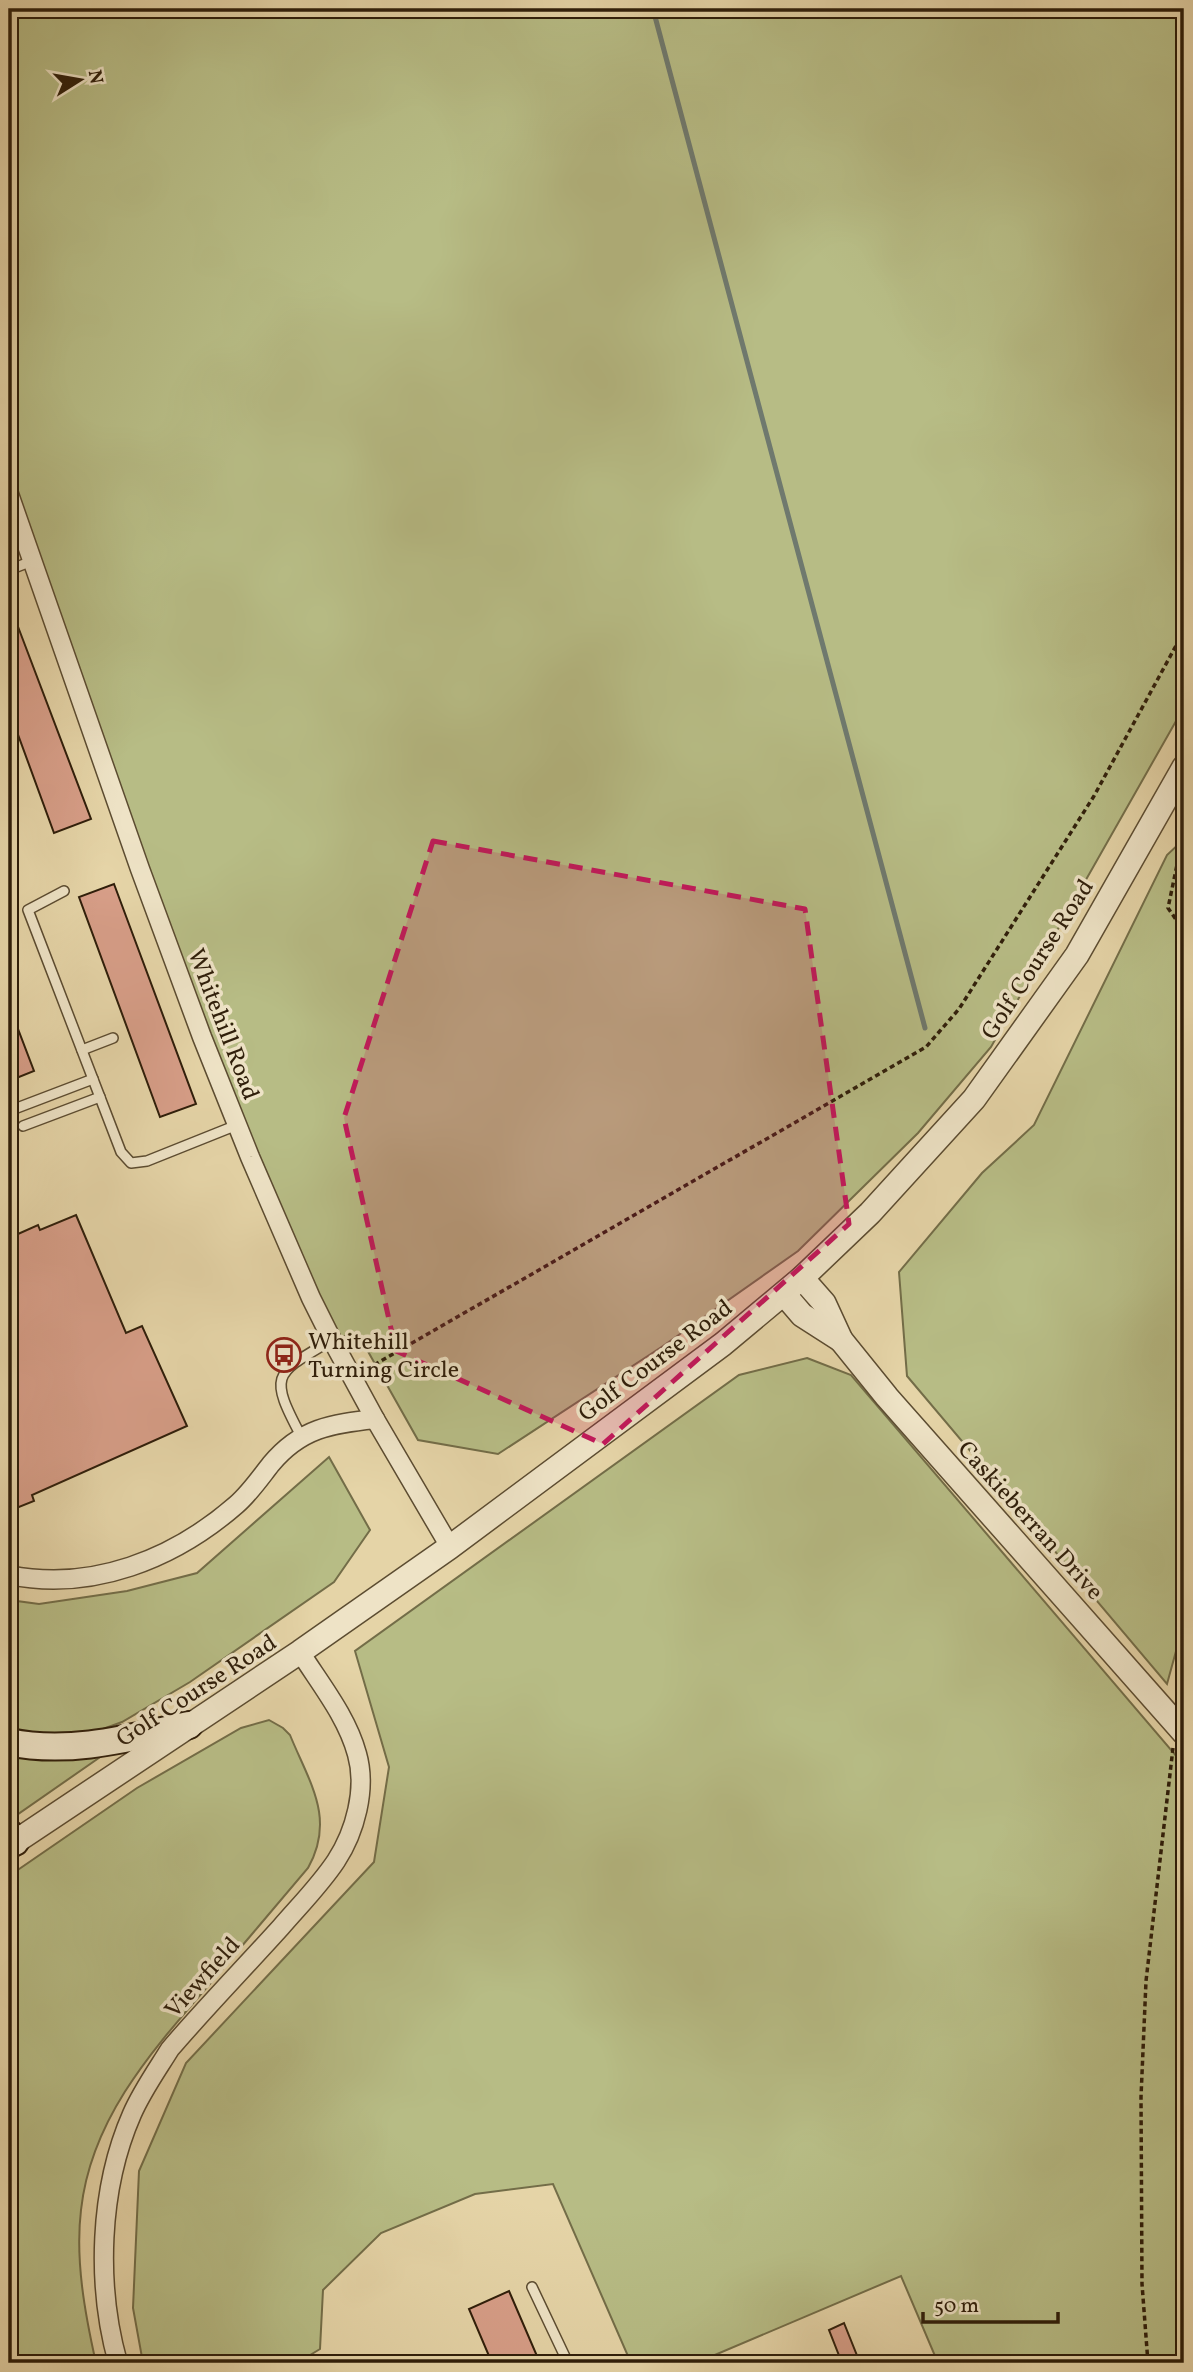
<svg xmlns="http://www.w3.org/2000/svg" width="1193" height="2372" viewBox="0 0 1193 2372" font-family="Vollkorn,serif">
<rect width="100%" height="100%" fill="#e5d4a7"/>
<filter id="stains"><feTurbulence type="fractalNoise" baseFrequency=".00286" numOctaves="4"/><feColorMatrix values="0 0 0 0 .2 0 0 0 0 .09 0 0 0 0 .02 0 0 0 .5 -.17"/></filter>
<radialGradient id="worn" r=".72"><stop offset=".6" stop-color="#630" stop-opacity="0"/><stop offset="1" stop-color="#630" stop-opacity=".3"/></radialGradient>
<g fill="#b7bc85" stroke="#736d48" stroke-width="2">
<polygon points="9,9 1184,9 1184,707 991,1047 918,1133 798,1251 663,1346 498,1454 418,1440 357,1332 332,1340 250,1157 9,494"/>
<polygon points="1184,832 1184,1622 1167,1684 907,1376 899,1272 982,1173 1034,1125 1167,855 1182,841"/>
<polygon points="807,1358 851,1375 1184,1765 1184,2363 938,2363 901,2276 696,2363 631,2363 553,2184 475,2194 381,2233 323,2290 320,2349 297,2363 143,2363 133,2308 139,2171 186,2063 374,1862 389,1767 355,1651 739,1375"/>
<polygon points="329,1457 370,1530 334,1582 190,1682 122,1722 51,1748 9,1742 9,1600 39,1604 127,1591 197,1573"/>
<path d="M269,1720L283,1728L290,1735C309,1782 336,1818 308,1868C275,1907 241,1947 208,1986C151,2052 91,2119 81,2210C75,2260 85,2314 96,2363H9V1876L137,1788L241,1728Z"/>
<polygon points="106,1753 11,1819 9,1816 9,1754"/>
</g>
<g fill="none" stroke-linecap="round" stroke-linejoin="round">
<polyline stroke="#6f796e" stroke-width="5" points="653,9 925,1028"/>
</g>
<g fill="#d79e88" stroke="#2f1e0a" stroke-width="2">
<polygon points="9,603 91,819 54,833 9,710"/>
<polygon points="114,884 196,1104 160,1117 79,897"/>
<polygon points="10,1008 34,1071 9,1081 9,1009"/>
<polygon points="76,1215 126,1333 142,1326 187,1426 32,1495 34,1501 14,1509 9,1495 9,1238 38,1225 40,1230"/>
<polygon points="509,2291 540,2363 492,2363 469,2309"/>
<polygon points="844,2323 860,2363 842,2363 829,2330"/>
</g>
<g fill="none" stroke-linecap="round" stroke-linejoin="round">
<g stroke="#5c4c31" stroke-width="12">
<g id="service">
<polyline points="9,570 32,561"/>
<polyline points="9,842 13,852 9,854"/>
<polyline points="64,891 28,910 121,1152 131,1163 147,1161 237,1125"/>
<polyline points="82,1050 113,1038"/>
<polyline points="9,1111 93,1079"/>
<polyline points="23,1126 100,1097"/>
<path d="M301,1436C268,1374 274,1374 332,1340"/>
<polyline points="532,2287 568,2363"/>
</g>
</g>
<g stroke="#5c4c31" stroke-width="21">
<g id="minor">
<polyline points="9,494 140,869 202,1037 250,1157 311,1298 332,1340 375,1419 450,1547"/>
<path d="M9,1575C92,1592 174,1559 236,1505C249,1494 260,1478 271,1464C301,1428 331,1424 375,1419"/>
<path d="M118,2363C96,2285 99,2189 132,2114C142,2091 157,2070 170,2049C206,2007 244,1968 281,1927C300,1905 320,1885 336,1861C355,1832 367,1789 357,1754C347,1717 321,1685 300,1652"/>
</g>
</g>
<g stroke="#5c4c31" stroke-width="26">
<g id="tertiary">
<polyline points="802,1278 824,1303 841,1340 887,1397 1184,1733"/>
<polyline points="784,1294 802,1315 841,1340"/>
<polyline points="9,1846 300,1652 450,1547 723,1344 802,1278 870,1213 974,1099 1077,955 1184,767"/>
</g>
</g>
<g stroke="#2f1e0a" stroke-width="30">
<g id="secondary">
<path d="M9,1742C69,1755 130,1738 189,1725"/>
<polyline points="9,1833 15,1842"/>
</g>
</g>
<g stroke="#2f1e0a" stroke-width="3.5" stroke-dasharray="5 3.5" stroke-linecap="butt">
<polyline points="1182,841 1168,908 1184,931"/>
<polyline points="367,1369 926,1047 959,1009 1094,796 1184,631"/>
<polyline points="1182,1699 1184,1688"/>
<polyline points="1148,2363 1142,2284 1141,2097 1146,1981 1173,1748"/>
</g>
<use href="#service" stroke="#eee3c6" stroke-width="9"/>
<use href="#minor" stroke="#eee3c6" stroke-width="18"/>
<use href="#tertiary" stroke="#eee3c6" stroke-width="23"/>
<use href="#secondary" stroke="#eee3c6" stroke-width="26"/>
</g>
<path fill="#c2185b" fill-opacity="0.2" stroke="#c2185b" stroke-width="5" stroke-dasharray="14 9" stroke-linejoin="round" d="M433,841L805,909L849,1224L603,1444L396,1351L344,1118Z"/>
<defs>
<g id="bus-ring" transform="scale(1.75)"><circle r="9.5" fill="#eee3c6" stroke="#8f2418" stroke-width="1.5"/><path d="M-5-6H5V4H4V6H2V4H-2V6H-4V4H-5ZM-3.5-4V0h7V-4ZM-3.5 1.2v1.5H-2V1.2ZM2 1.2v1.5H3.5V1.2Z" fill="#8f2418"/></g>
</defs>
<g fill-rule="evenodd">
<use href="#bus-ring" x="284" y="1355"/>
</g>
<g text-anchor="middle" stroke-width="7" stroke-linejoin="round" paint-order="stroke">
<g font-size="24" fill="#2f1e0a" stroke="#eee3c6">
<text transform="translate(1037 959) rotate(-57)" y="8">Golf Course Road</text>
<text transform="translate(224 1024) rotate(69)" y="8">Whitehill Road</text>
<text transform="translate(655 1360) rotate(-37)" y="8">Golf Course Road</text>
<text transform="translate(1031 1520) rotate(48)" y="8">Caskieberran Drive</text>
<text transform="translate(196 1690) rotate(-33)" y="8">Golf Course Road</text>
<text transform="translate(202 1977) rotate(-48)" y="8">Viewfield</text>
</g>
<g font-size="24" fill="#2f1e0a" stroke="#eee3c6" text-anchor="start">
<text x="308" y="1349">Whitehill<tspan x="308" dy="28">Turning Circle</tspan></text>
</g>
</g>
<rect width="1193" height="2372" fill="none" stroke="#e5d4a7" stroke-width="35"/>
<rect x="10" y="10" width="1172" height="2351" fill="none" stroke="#2f1e0a" stroke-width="3.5"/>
<rect x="18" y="18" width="1158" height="2337" fill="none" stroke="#2f1e0a" stroke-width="2"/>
<g transform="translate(80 80) rotate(79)" stroke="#eee3c6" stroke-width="5" paint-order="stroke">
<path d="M0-5L12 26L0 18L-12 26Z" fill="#2f1e0a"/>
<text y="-10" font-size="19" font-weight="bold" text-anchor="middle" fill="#2f1e0a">N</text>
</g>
<path d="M923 2312v10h135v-10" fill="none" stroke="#2f1e0a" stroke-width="3.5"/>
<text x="934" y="2312" font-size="21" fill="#2f1e0a" stroke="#eee3c6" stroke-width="5" paint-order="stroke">50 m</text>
<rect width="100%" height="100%" filter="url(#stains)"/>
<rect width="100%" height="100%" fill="url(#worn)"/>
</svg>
